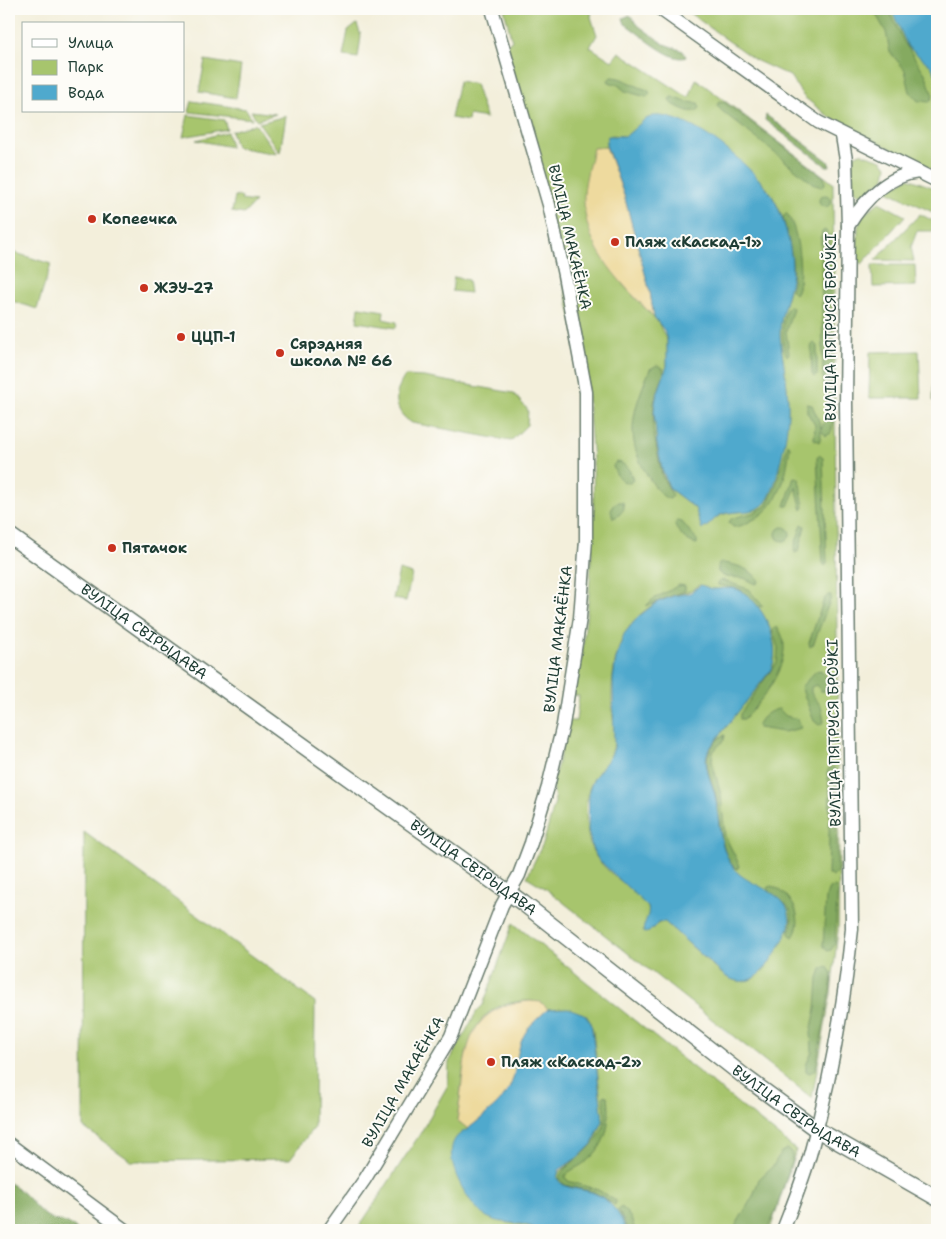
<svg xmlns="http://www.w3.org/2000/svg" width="946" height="1239" viewBox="0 0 946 1239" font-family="'Shantell Sans',sans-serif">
<rect width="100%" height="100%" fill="#fdfcf7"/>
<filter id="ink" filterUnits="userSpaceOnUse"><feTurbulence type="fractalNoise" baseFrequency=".02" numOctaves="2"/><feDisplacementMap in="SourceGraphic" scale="10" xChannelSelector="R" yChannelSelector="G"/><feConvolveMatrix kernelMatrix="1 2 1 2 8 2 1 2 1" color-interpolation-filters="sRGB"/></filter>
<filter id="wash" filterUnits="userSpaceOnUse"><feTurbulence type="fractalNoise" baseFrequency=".0096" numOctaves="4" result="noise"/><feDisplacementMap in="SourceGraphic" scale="20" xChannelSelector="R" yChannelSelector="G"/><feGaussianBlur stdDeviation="1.12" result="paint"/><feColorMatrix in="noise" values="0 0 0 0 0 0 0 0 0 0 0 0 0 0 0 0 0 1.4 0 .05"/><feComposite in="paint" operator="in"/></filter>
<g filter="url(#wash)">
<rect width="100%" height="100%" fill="#f3efdb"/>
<g fill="#a7c56d" stroke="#638150" fill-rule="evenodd">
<path d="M504,9H592L591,17L597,35L590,47L612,61L619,52L689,98L696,79L833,183L839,870L838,931L831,993L812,1098L545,888L527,877L544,841L555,802L553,782L569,721H576L579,696L573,695L581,661L589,594L594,516L593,460L586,378L506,44L512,41ZM658,116C690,117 752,167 771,194C783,212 792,244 792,266C793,287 781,308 780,329C780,353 787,377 788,401C789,437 777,469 765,503C752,514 736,510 721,515C713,518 711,526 702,529L695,508L670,489L663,475L657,444L654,411L656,398L667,366V341L658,322L623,285L594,148L606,147L611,135L626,136L648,118ZM699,585C704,585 708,589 713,589C723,590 731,587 740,591C763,602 784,647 770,671L709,749C701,764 711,781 715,796C720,821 718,847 734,869C750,889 785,891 790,918C791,927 785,935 781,943C768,966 753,995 722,974L664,921L643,931L649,913L648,907C633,885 601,873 591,847C585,829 583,793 595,777C601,768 611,760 613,749C616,735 613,721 612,707C611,679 614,643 634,621C643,610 658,601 671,596C683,593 690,593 699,585Z"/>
<polygon points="684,9 937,9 937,172 832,119 804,97 790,76 755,60"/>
<polygon points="357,24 361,36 358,58 343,56 348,31"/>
<polygon points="205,60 241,66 236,98 199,92"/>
<polygon points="459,81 475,84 486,118 469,115 468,121 451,118"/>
<polygon points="192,101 246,109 252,119 189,112"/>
<polygon points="251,111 276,114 257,120"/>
<polygon points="188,115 224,120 227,129 183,137"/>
<polygon points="286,116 280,153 259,123"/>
<polygon points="255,124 277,154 236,147 231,131"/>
<polygon points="227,132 231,147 196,140"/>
<polygon points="860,153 882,160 887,166 885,178 864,195 859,194 853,189 852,164 854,156"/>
<polygon points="908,178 937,189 937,214 887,191"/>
<polygon points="235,196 242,197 241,200 255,202 244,214 232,212"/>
<polygon points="879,202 905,216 862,264 857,261 858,227 863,215"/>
<polygon points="920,214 937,223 937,231 917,231 911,247 914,261 875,260"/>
<polygon points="9,251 51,264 37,309 9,300"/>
<polygon points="872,265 915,265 916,286 873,287"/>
<polygon points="454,277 468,280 470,293 452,291"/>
<polygon points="359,307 384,311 383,319 397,322 396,328 357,322"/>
<polygon points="935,328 937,328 937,401 933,401"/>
<polygon points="919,351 921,398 869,398 870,352"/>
<path d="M405,376L424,377L513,393L528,410L527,425L511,441L412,423C393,412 393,393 405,376Z"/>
<polygon points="399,570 412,574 406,601 393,599"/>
<polygon points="84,832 315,1002 314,1127 290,1159 131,1161 83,1127"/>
<path d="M513,923L796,1150L770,1230H626C619,1212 607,1195 586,1191C577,1188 568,1188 560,1183L557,1178L558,1173L587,1150L596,1138L603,1121L593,1030L587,1016L562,1008L548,1009C538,1000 529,1000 516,1002C459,1009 464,1079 457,1120L468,1129L457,1137L452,1152L458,1178L468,1198L502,1222L528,1226L538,1230H357L420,1134L448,1085L449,1062L477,1011L483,1005Z"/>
</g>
<g fill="#85aa60" stroke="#52744a">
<polygon points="873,9 888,9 904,42 926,75 933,96 930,102 918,101 910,92 905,70 890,52 886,32"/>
<path d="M630,15L639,26L664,44L683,51L686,57C672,64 638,32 625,24L623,18Z"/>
<path d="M611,77C624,77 635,87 648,90L650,94L646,97L625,91L618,85L609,82L608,80Z"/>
<path d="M672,97L687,102L698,103L700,108C692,116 680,108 671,103L669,99Z"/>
<polygon points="719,101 724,102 824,177 825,184 822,187 815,185 722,111 717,106"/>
<polygon points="766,115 828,161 830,166 826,166 765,120"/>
<circle cx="825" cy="201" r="6"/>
<path d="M786,213C798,223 805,283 795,294L791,290C796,264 789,243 783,218Z"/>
<path d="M825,230L830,235L833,423L831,433L826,436L821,430C822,425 826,421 827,415C827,401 824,389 823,375L821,237L822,232Z"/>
<path d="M790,305L793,308L786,331L789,354L787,356C781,347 780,312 790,305Z"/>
<polygon points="814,343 817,346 817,375 814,377 812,374 811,346"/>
<path d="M657,365L663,368L664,374L654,402L653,430L662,476L673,496L670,499C662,498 656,488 651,481C624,441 631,415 648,374L650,369Z"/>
<path d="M807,404L812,405C817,417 825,429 819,442L814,439L815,425L807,412Z"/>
<path d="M788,444L790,446C786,477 781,506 751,521C745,524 740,527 733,527L729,522L732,518L753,513L766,506L775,488Z"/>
<polygon points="819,455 823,458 827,563 825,566 823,563 817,458"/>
<path d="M616,462C625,462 631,471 633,480L630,483C622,484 615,474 613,466Z"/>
<polygon points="794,477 799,478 804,507 802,510 796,487 788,506 785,506"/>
<polygon points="618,502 623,502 624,509 618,516 613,518 611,511 613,505"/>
<path d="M677,521L682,522L697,540V544C688,543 676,532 675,524Z"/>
<polygon points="802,524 805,526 799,551 795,553 794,548"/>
<circle cx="783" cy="534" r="7"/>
<path d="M721,563C733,563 755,570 759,582L756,584L744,578L725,577L718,572V565Z"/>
<polygon points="722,580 748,589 763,606 758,607 740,589 718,585 718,582"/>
<polygon points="679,585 685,586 685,591 646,606 652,600"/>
<polygon points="828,595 831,595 831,598 813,645 810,647 809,643 824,599"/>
<path d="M777,627C799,654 764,699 744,719H740V714L777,662L778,648L772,630Z"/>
<polygon points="821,670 831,683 825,691 821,691 816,685 811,687 811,693 821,706 824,722 819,725 814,721 801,687 816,671"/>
<path d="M779,709L786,716L798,719L801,728L784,732L758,728C757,719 770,710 779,709Z"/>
<path d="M725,735L724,740L713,752L712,761L721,795L725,836L740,866L737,869C719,859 720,815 716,796C713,785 706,771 707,759C708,750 717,737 725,735Z"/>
<polygon points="834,767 836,772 837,872 833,877 828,874 830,794 827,773 829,768"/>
<path d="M771,886C791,892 806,919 793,937L789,934C800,897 774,906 768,888Z"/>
<polygon points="835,887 837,892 835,944 831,950 827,951 823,945 826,897 829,888"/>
<polygon points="827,966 832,973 831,985 816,1066 814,1071 809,1073 806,1071 806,1065 812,1052 811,1032 816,1009 818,978 821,969"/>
<path d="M605,1095L608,1097C611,1123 607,1147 584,1163C578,1168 568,1170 565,1177L568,1181L598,1190L616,1201L615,1205L594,1192L565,1185L559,1179C560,1165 600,1150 605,1121C606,1113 604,1105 603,1097Z"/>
<polygon points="787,1149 792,1152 792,1160 775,1213 767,1230 733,1230 753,1196 759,1179 773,1166 781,1152"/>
<path d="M9,1183C27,1192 33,1208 48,1217C58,1223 69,1221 77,1230H9Z"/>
<polygon points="622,1207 631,1218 635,1230 628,1230 618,1210"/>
</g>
<g fill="#eeda9e" stroke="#868c69">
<path d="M606,147L624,195L650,292L654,317C623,285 585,250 584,201C583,184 590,164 593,148Z"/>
<path d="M530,1001L541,1002L548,1009C527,1028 522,1059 511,1085C503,1103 483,1116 468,1129L457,1120C467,1065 456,1007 530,1001Z"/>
</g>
<g fill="#4fa9cd" stroke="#377380">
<polygon points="891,9 937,9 937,77 931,66 908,47"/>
<path d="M653,116C689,112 754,167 772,196C783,215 791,243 792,265C793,289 779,311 780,336C782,357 787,378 788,400C789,423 785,445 779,467C776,479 773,492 766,502C756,515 736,510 723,514C713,517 711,526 702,529L695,508L670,489L662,469L657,444L654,411L656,398L667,366V341L664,330L654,317L650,292L624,195L606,145L608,136H626L644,120Z"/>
<path d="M701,585C704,586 708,588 711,589C721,590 729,586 739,590C763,601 784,647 770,671L709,749C701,764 712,781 715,796C720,822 718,851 737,872C751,886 785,892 789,914C792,926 785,936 780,946C769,965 752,993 725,976L665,922H659L649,932L644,933C641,925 651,916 648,907L598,859L592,848L588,829L589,790L594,778L610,757L614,748L613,679L616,659L624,634L638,617L656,603L673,596L690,593Z"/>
<path d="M568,1008L584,1014L591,1022L603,1121L592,1144L581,1155L559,1170L557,1178C563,1191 585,1188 596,1194C611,1201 621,1215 626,1230H538C523,1220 503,1226 487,1217C469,1206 443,1162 454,1141C457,1135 463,1132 468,1129C481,1118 495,1108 505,1095C518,1078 514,1056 523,1037C528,1026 539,1017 548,1009Z"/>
</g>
</g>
<g filter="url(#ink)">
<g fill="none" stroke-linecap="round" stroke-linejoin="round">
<g stroke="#697b6e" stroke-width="15">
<g id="minor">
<polyline points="660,9 818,122 937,181"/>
<path d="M848,226C864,200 888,175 919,172"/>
<polyline points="9,1144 125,1230"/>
<polyline points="329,1230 365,1179 451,1036 502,905 519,875 531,843 548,787 563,725 580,618 586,540 586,392 564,275 549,205 492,9"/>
<path d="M783,1230C793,1204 804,1178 811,1151C831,1078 844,1004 852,929L846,402L848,226L846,160L842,136"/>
</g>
</g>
<g stroke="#697b6e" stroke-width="18">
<g id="major">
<path id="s1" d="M9,535L523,903L745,1077L816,1129L937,1198"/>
</g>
</g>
<use href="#minor" stroke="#fff" stroke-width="12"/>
<use href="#major" stroke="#fff" stroke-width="15"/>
</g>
</g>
<g fill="#c8321e" stroke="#fdfcf7" stroke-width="2">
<circle cx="92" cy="219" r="5"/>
<circle cx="615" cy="242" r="5"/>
<circle cx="144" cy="288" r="5"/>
<circle cx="181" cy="337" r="5"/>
<circle cx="280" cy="353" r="5"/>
<circle cx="112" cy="548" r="5"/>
<circle cx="491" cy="1062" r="5"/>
</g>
<g text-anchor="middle" stroke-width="4" stroke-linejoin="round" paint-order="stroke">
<g font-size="15" font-weight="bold" fill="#1f3d34" stroke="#fdfcf7" text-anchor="start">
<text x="102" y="224">Копеечка</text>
<text x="625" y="247">Пляж «Каскад-1»</text>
<text x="154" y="293">ЖЭУ-27</text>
<text x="191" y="342">ЦЦП-1</text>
<text x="290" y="349">Сярэдняя<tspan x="290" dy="17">школа № 66</tspan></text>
<text x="122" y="553">Пятачок</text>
<text x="501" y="1067">Пляж «Каскад-2»</text>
</g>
<g font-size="15" fill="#1f3d34" stroke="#fdfcf7">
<text transform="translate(570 237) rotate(77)" y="5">ВУЛІЦА МАКАЁНКА</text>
<text transform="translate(831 327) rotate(-90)" y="5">ВУЛІЦА ПЯТРУСЯ БРОЎКІ</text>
<text dy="5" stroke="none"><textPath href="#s1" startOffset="166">ВУЛІЦА СВІРЫДАВА</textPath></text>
<text transform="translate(558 639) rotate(-83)" y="5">ВУЛІЦА МАКАЁНКА</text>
<text transform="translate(834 733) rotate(-91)" y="5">ВУЛІЦА ПЯТРУСЯ БРОЎКІ</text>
<text dy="5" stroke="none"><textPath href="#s1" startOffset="571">ВУЛІЦА СВІРЫДАВА</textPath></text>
<text transform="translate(403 1082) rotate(-60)" y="5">ВУЛІЦА МАКАЁНКА</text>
<text dy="5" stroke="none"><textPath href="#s1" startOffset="976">ВУЛІЦА СВІРЫДАВА</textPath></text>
</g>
</g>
<rect width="946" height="1239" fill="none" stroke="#fdfcf7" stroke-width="30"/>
<rect x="22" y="22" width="162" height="90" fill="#fdfcf7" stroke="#a4b0a9"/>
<rect x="32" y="39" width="25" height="8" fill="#ffffff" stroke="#a4b0a9"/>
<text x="68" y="48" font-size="15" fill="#1f3d34">Улица</text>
<rect x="32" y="60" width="25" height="15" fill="#a7c56d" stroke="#a4b0a9"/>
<text x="68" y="72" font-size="15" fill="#1f3d34">Парк</text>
<rect x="32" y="85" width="25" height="15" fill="#4fa9cd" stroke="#a4b0a9"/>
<text x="68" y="98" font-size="15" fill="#1f3d34">Вода</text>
</svg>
